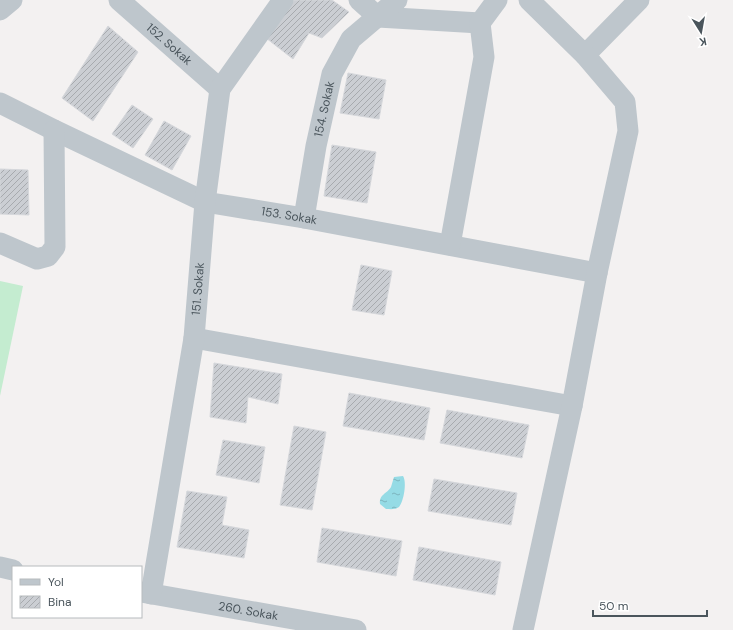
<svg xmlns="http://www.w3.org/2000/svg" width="733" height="630" viewBox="0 0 733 630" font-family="'DM Sans',sans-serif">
<defs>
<pattern id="water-ripples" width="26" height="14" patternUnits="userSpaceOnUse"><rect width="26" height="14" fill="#95dbe5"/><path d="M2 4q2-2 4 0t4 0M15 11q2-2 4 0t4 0" fill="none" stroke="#7cb4bd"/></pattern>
<pattern id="building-hatch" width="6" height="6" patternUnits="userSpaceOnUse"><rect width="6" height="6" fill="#cbced3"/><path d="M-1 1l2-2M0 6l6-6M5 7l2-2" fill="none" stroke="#a7aaae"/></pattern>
</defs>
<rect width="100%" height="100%" fill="#f3f1f1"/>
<polygon fill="#c4ecd0" points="0,281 23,286 0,396"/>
<path fill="url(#water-ripples)" d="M403,476C407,482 404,501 399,507C395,510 390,509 386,509L380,504C379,494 387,494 391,487C392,484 393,480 394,477Z"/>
<g fill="url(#building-hatch)" stroke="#d5d7db">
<polygon points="294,0 332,0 349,12 322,38 309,33 293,59 266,38"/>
<polygon points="108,26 138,52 93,121 62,98"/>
<polygon points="348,73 386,80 379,119 340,113"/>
<polygon points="132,105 153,119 133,148 112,134"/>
<polygon points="164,121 191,136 172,170 145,155"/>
<polygon points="332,145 376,152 367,203 324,196"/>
<polygon points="0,169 28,170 29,215 0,214"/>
<polygon points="361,265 392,271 384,315 352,310"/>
<polygon points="214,363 282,374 278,404 248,397 246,423 210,417"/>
<polygon points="349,393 430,408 424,440 343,426"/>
<polygon points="447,410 529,425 522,458 440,443"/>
<polygon points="294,426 326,432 312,510 280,505"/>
<polygon points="223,440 265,447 259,483 216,475"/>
<polygon points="434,479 517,493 511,525 428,511"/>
<polygon points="187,491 227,497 222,525 249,530 244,558 177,547"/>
<polygon points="322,528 402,541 396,576 317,562"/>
<polygon points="419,547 501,562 495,595 413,580"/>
</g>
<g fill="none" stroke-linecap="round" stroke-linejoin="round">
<g stroke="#bec6cc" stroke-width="21">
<path id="s1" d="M119,0L220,89"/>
<polyline points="359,0 378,17"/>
<polyline points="0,10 12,0"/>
<polyline points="378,17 480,23"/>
<polyline points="585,55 639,0"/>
<path id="s2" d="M0,103L54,130L205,202L304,218L597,273"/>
<path id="s3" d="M304,218L316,146L332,74L351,39L397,0"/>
<polyline points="0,243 37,259 48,256 55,247 54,130"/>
<polyline points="450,245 484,57 480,23 497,0"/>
<polyline points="194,338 572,406"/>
<polyline points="0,567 13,570"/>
<path id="s4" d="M141,592L356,630"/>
<path id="s5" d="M151,594L194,338L205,202L220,89L283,0"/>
<polyline points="523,630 572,406 597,273 628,131 625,102 585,55 529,0"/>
</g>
</g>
<g text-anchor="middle" stroke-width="4" stroke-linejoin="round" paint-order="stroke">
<g font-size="12" fill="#4a555c" stroke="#fff">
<text dy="4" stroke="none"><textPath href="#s1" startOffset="67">152. Sokak</textPath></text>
<text dy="4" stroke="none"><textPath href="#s3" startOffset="111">154. Sokak</textPath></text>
<text dy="4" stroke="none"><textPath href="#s2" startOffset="313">153. Sokak</textPath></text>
<text dy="4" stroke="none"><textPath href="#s5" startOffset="309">151. Sokak</textPath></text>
<text dy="4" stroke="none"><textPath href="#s4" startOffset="109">260. Sokak</textPath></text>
</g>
</g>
<rect x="12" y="566" width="130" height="52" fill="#ffffff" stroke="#b7bbbe"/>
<rect x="20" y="579" width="20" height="6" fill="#bec6cc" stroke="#b7bbbe"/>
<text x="48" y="586" font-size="12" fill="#4a555c">Yol</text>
<rect x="20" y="596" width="20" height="12" fill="url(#building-hatch)" stroke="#b7bbbe"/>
<text x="48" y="606" font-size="12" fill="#4a555c">Bina</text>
<g transform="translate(701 32) rotate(169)" stroke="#ffffff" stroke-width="3" paint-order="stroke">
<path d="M0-3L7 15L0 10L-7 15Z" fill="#4a555c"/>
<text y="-6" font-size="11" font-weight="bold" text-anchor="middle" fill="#4a555c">K</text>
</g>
<path d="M593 610v6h114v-6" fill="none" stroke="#4a555c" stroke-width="2"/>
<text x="599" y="610" font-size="12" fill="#4a555c" stroke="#ffffff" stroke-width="3" paint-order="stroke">50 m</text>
</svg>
